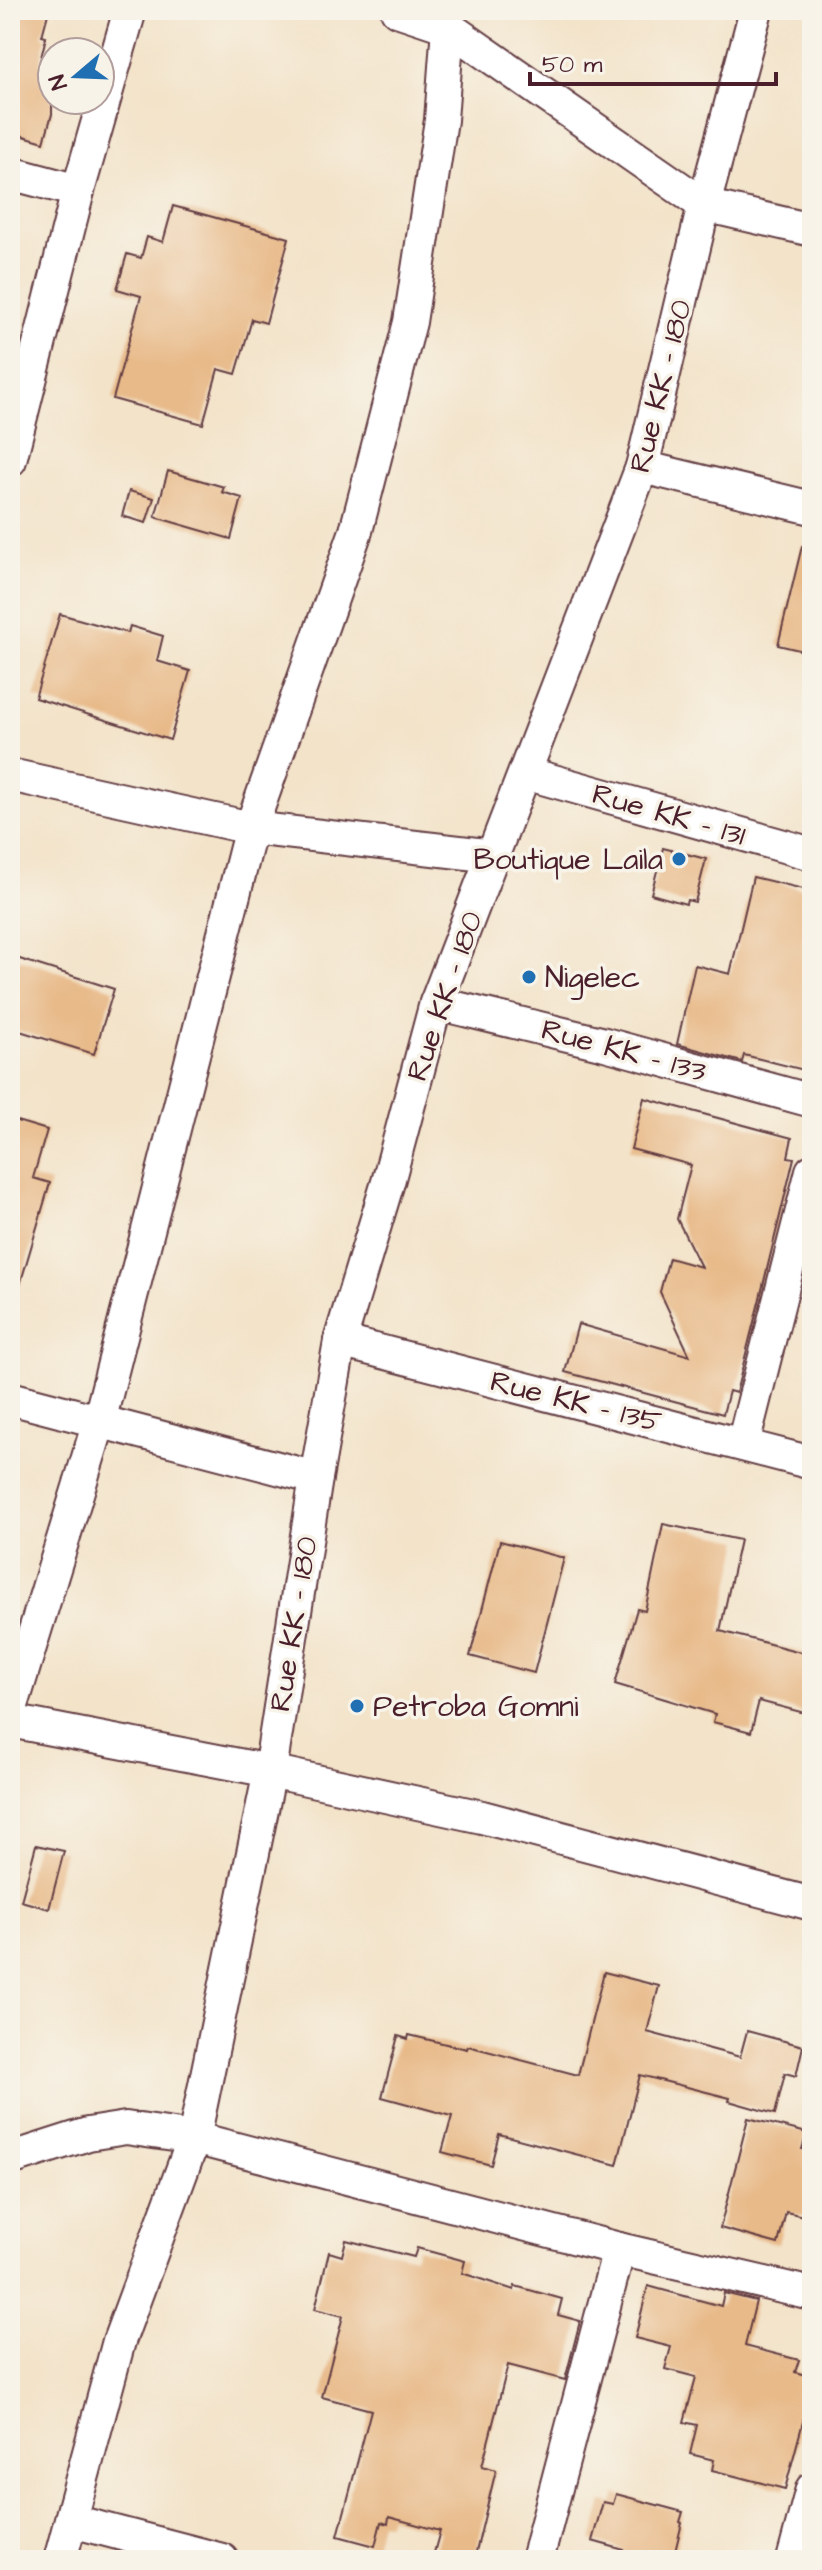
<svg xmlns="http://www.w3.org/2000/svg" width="822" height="2570" viewBox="0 0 822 2570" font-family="'Architects Daughter',sans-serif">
<rect width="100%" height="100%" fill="#f7f3e8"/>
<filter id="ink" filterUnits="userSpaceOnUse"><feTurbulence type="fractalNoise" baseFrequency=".0125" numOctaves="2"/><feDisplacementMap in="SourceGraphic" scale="16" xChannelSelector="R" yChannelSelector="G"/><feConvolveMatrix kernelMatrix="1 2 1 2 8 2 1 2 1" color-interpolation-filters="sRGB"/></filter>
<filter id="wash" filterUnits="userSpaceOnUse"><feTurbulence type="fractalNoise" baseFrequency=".006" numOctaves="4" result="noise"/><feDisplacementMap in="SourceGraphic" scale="32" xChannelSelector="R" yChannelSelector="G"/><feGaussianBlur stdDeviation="1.8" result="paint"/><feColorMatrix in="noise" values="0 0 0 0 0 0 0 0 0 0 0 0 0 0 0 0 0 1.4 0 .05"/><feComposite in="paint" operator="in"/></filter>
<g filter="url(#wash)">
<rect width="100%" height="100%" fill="#f3e3c9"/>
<g id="blocks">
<g fill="#e8ba89">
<polygon points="10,10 49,10 42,36 46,37 40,62 52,65 52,114 44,142 10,132"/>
<polygon points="173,206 289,238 266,323 252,319 236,374 218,369 203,424 113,399 141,296 117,289 127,254 141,258 147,237 163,242"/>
<polygon points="168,471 224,487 222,492 242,498 231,539 155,517"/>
<polygon points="129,491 154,498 146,523 122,516"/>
<polygon points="802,546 812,547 812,653 778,645"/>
<polygon points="60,614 128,633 130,626 163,636 157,661 190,671 170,740 35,698"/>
<polygon points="663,848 706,859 695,902 687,900 686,904 651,894"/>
<polygon points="753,877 812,891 812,1072 744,1055 742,1062 677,1044 695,965 730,974"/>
<polygon points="10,956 114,989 94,1054 10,1028"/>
<polygon points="644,1098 792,1138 788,1157 794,1158 759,1302 736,1393 729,1391 723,1414 565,1372 578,1324 690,1356 660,1292 669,1258 701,1267 677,1219 691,1165 631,1149"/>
<polygon points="10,1119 47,1130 33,1178 50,1183 17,1295 10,1294"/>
<polygon points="663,1524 740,1540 720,1631 812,1655 812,1715 759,1701 751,1732 713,1722 715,1714 615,1684 637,1609 645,1611"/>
<polygon points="500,1541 564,1558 534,1673 470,1656"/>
<polygon points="36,1845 64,1851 49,1909 21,1901"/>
<polygon points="604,1972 659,1986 647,2032 740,2057 747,2031 803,2046 796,2076 785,2073 775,2114 729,2101 730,2098 640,2075 617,2165 499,2134 491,2165 442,2152 452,2116 382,2097 398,2036 408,2039 409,2035 467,2049 468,2046 578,2075"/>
<polygon points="748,2118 807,2133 802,2149 812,2151 812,2218 786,2212 778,2244 720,2228"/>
<polygon points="346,2240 414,2257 417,2248 465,2261 462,2273 514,2290 515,2286 562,2299 558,2315 580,2321 565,2380 508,2365 482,2466 496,2470 474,2560 432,2560 440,2531 389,2517 388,2524 381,2522 375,2546 338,2536 371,2410 322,2397 343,2316 315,2309 329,2252 342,2256"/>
<polygon points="648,2286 721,2306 724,2293 756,2301 745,2346 799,2360 795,2372 812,2377 812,2388 785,2489 712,2470 714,2460 690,2454 697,2425 684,2422 696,2377 665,2369 671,2347 635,2338"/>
<polygon points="616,2494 683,2512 680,2522 682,2523 673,2560 621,2560 624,2550 592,2541 603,2502 613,2504"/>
</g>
</g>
</g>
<g filter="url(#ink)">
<use href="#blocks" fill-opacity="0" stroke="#633c43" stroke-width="2"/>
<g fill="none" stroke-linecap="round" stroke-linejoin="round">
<g stroke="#633c43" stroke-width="36">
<g id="minor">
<polyline points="397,10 448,27 704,205 812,230"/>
<polyline points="10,173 78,191"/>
<polyline points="10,460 78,191 130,10"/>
<polyline points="642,467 812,508"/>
<polyline points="525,773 812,854"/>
<polyline points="10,775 251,828 494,856"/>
<polyline points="436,1003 605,1044 812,1101"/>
<polyline points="340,1341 812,1463"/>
<polyline points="10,1398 316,1478"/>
<polyline points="743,1444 812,1171"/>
<polyline points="10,1712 99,1422 251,828 356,531 410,322 441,120 448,27 438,10"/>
<polyline points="10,1721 270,1771 482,1817 812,1904"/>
<polyline points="10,2159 88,2134 126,2128 194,2138 619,2249 812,2294"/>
<polyline points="72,2521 222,2560"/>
<polyline points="60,2560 119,2341 194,2138 270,1771 316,1478 340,1341 388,1182 436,1003 642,467 704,205 756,10"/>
<polyline points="537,2560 619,2249"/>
<polyline points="793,2560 812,2489"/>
</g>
</g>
<use href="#minor" stroke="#fff" stroke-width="32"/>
</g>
</g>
<g fill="#1f6fb2" stroke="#f7f3e8" stroke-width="3">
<circle cx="679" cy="859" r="8"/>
<circle cx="529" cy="977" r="8"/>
<circle cx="357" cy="1706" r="8"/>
</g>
<g text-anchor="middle" stroke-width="7" stroke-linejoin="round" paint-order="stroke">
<g font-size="30" fill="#4a1f2b" stroke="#f7f3e8">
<text transform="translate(660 386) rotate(-76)" y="10">Rue KK - 180</text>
<text transform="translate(669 814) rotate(16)" y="10">Rue KK - 131</text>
<text transform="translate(444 996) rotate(-71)" y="10">Rue KK - 180</text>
<text transform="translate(624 1050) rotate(15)" y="10">Rue KK - 133</text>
<text transform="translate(576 1401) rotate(14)" y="10">Rue KK - 135</text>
<text transform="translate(293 1624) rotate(-81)" y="10">Rue KK - 180</text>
</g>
<g font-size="30" fill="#4a1f2b" stroke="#f7f3e8" text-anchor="start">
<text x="663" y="869" text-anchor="end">Boutique Laila</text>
<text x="545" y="987">Nigelec</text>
<text x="373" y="1716">Petroba Gomni</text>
</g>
</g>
<rect width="822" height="2570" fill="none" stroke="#f7f3e8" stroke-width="40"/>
<g transform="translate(76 76) rotate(251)"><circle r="38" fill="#f7f3e8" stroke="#b29e9c" stroke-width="2"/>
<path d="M0-6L14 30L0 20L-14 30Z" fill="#1f6fb2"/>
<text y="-12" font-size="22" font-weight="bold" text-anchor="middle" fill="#4a1f2b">N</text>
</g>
<path d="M530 72v12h246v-12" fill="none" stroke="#4a1f2b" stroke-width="4"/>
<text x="542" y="72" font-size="24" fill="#4a1f2b" stroke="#f7f3e8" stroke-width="6" paint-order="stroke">50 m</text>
</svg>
